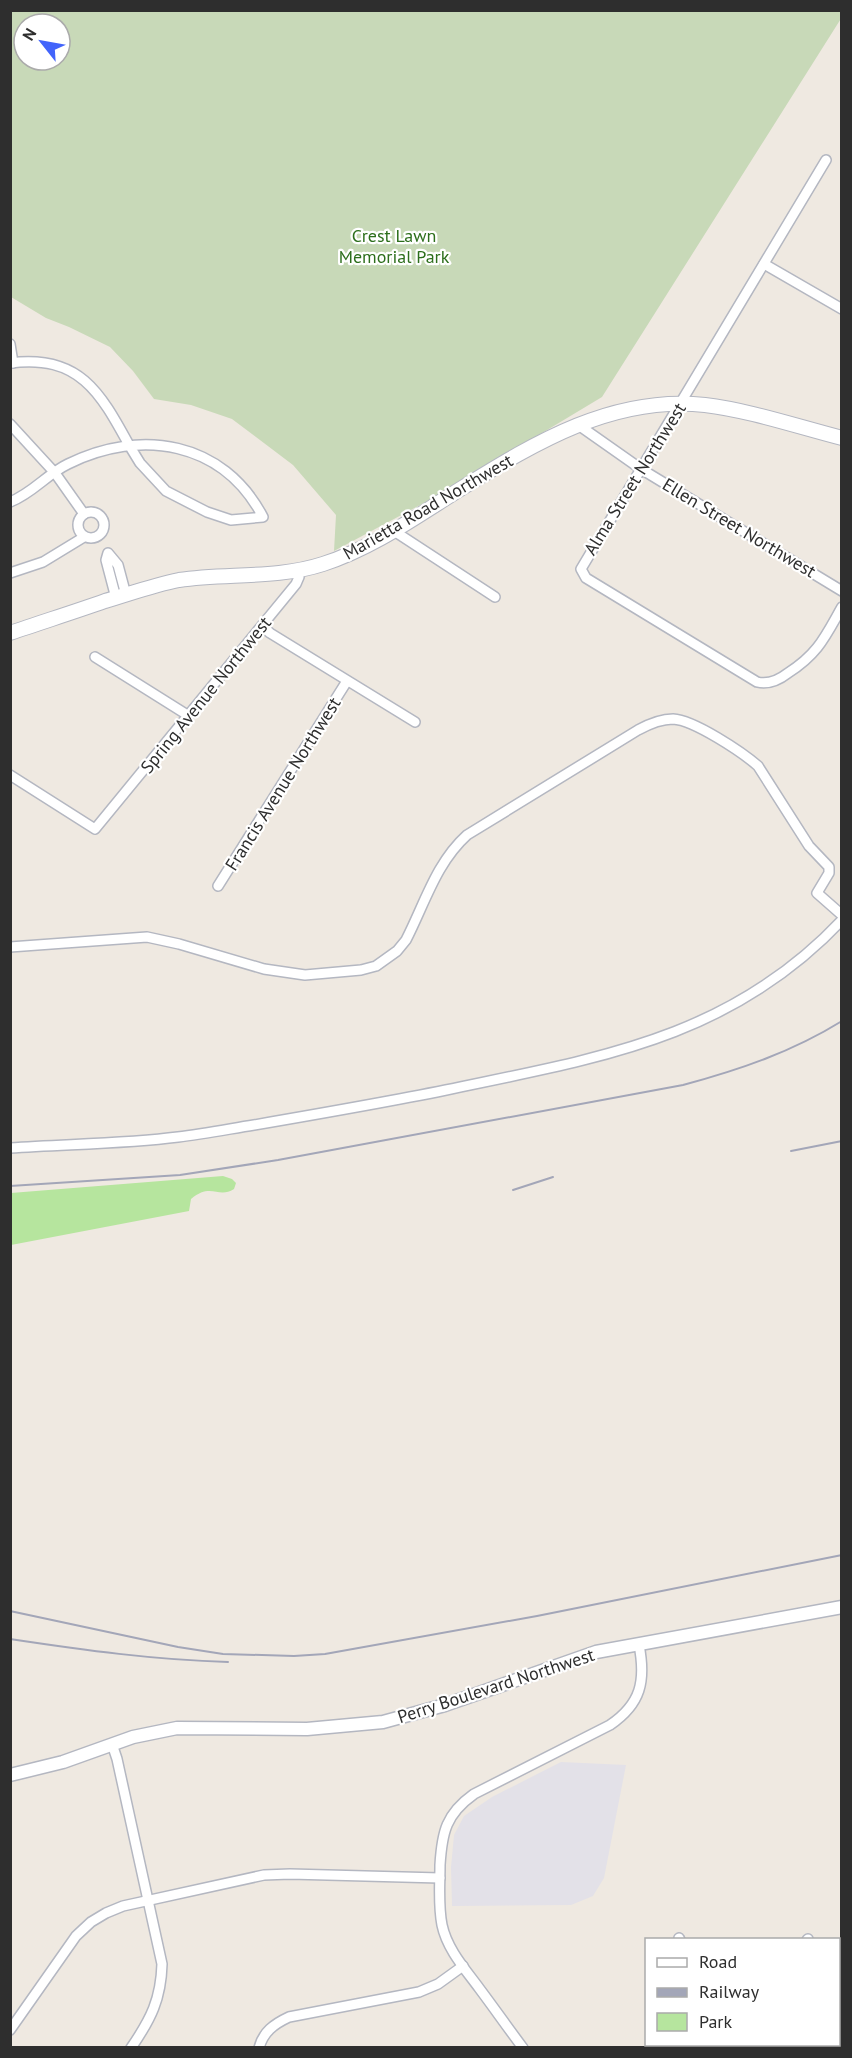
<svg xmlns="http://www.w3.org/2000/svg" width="852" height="2058" viewBox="0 0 852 2058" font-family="'PT Sans',sans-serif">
<rect width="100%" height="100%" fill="#efe9e1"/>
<polygon fill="#e3e1e8" points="561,1762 626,1765 604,1878 593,1896 571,1905 452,1906 451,1867 454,1835 464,1816 492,1797"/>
<path fill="#b6e59e" d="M223,1176L232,1179L236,1183L234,1189C218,1199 211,1182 191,1199L189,1211L11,1245V1193Z"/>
<path fill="#c8d9b8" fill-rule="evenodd" d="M841,10L842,17L602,397L437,496L334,551L336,515L293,465L232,419L191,405L154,399L133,371L110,347L69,327L46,318L11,297L10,11ZM24,24H60V60H24Z"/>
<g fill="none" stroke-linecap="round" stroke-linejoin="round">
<g stroke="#b4b7c1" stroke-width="12">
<g id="minor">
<path d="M826,160L581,569L586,578L757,682C769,685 779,680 788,673C818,654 825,637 842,607"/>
<polyline points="764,264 842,309"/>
<polyline points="10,344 13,363"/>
<path d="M10,363C79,354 100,392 129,445L140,463L166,491L207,512L231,520L263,517C223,441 141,428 68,464C47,474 33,493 10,502"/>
<polyline points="10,424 55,473 84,514"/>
<polyline points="577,424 641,469 842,591"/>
<circle cx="91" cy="525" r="13"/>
<polyline points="394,531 495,597"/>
<polyline points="10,573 43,562 84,537"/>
<polyline points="116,598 106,560 108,553 118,565 126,595"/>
<polyline points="262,626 270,633 415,722"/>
<polyline points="95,657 189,716"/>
<polyline points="10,775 95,829 296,584 299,577 298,570"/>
<polyline points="218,886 347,681"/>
<path d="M10,947L147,937L179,944L264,969L305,975L361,970L376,966L397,951L406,940C425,903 436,863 467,835L638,730C649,724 660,719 673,719C694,720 742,752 758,766L809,846L829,867V873L817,893L842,915"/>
<path d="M10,1148C66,1144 123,1144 178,1137C203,1134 229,1129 254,1125C318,1114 382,1103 446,1090C597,1058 730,1039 842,920"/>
<path d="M112,1744L117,1759L162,1964C161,1999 151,2019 131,2048"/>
<polyline points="679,1938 680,1940"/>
<polyline points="807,1940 808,1939"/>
<polyline points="10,2030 76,1936 91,1922 106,1913 123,1906 264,1875 290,1874 440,1878"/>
<path d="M259,2048C263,2032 274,2024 289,2017L419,1992L438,1984L463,1966"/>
<path d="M523,2048C508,2028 494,2008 479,1988C465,1969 447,1949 442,1925C438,1905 440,1885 440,1865C442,1832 446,1814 474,1794L610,1725C641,1704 646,1681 639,1645"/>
<polyline points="709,2048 711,2044"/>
</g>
</g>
<g stroke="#b4b7c1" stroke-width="15">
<polyline id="tertiary" points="10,1775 63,1762 133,1737 177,1728 307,1729 383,1722 445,1705 596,1652 842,1607"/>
</g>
<g stroke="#b4b7c1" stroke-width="16">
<path id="secondary" d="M10,633C42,622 74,612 105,601C129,594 154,585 179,580C227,573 277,579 323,564C373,548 417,516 462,488C536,442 614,395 705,405C748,410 799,427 842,438"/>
</g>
<use href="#minor" stroke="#fff" stroke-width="9"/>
<use href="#tertiary" stroke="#fff" stroke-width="12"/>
<use href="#secondary" stroke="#fff" stroke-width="14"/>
<g stroke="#a3a6b8" stroke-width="2">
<polyline points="791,1151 842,1141"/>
<path d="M10,1186L180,1175L278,1160L683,1085C739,1070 792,1052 842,1021"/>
<polyline points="513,1190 553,1177"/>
<polyline points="10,1611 178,1647 223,1654 294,1656 325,1654 537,1616 842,1555"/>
<path d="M10,1639C83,1650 155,1660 228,1662"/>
</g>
</g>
<g text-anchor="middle" stroke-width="4.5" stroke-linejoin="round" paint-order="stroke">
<g font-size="18" fill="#2c6e1b" stroke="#fff">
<text x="394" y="242">Crest Lawn<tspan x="394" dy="21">Memorial Park</tspan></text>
</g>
<g font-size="18" fill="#2e2e2e" stroke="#fff">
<text transform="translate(635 479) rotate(-58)" y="6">Alma Street Northwest</text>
<text transform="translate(428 507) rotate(-30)" y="6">Marietta Road Northwest</text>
<text transform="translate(739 528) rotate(31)" y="6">Ellen Street Northwest</text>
<text transform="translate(206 695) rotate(-51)" y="6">Spring Avenue Northwest</text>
<text transform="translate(283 784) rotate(-58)" y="6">Francis Avenue Northwest</text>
<text transform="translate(496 1686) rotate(-18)" y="6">Perry Boulevard Northwest</text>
</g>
</g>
<rect width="852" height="2058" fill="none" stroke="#2e2e2e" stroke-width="24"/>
<rect x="645" y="1938" width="195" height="108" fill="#ffffff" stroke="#ababab" stroke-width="1.5"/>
<rect x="657" y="1958" width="30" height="9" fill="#ffffff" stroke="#ababab" stroke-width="1.5"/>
<text x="699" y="1968" font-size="18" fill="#2e2e2e">Road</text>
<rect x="657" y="1988" width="30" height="9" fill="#a3a6b8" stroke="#ababab" stroke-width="1.5"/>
<text x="699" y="1998" font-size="18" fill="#2e2e2e">Railway</text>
<rect x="657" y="2013" width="30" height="18" fill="#b6e59e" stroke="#ababab" stroke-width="1.5"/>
<text x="699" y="2028" font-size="18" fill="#2e2e2e">Park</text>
<g transform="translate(42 42) rotate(301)"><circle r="28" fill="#ffffff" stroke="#ababab" stroke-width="1.5"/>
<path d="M0-4.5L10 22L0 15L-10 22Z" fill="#4264fb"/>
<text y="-9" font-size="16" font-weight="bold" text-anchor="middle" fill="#2e2e2e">N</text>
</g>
</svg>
